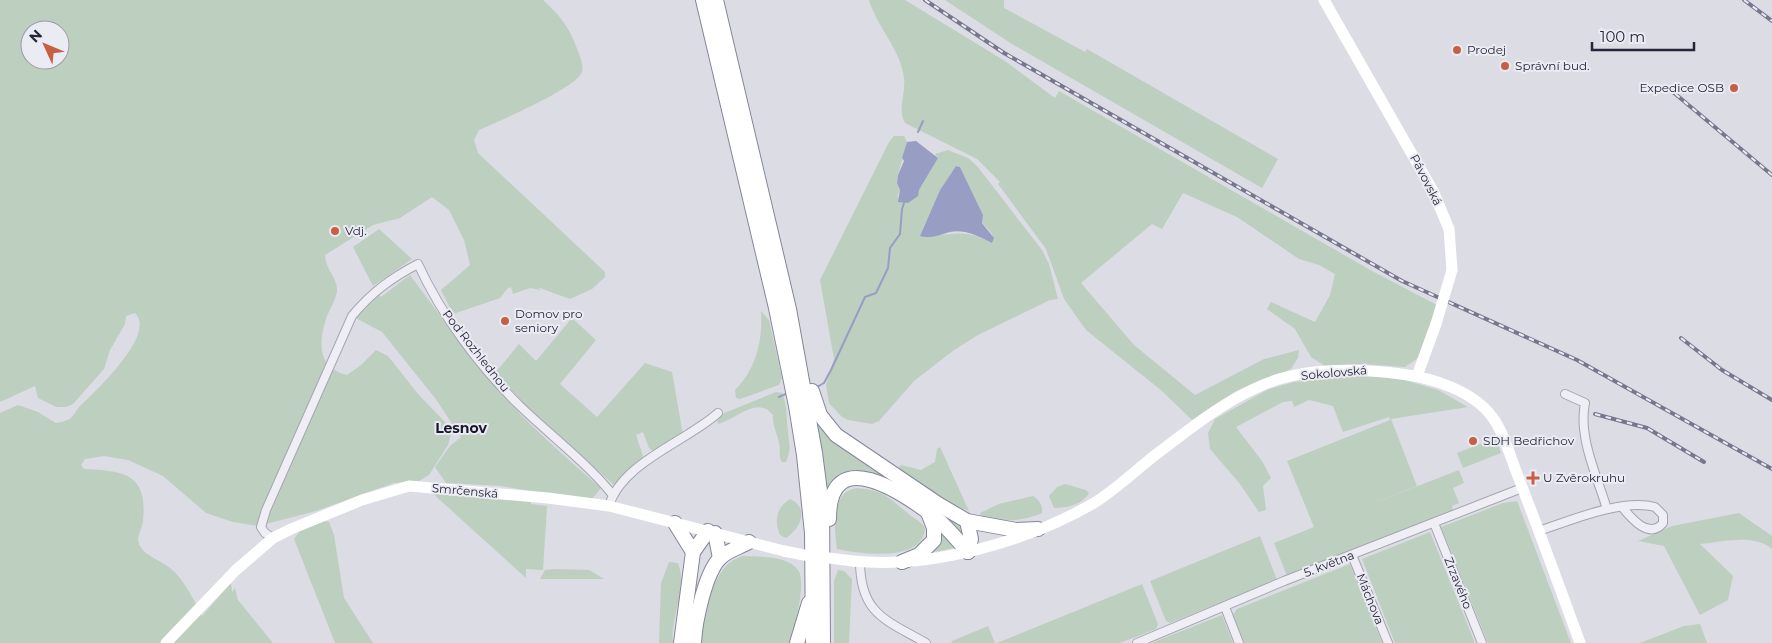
<svg xmlns="http://www.w3.org/2000/svg" width="1772" height="643" viewBox="0 0 1772 643" font-family="Montserrat,sans-serif">
<rect width="100%" height="100%" fill="#dcdce5"/>
<g fill="#bdcfbf" fill-rule="evenodd">
<path d="M0,0H543C559,14 569,27 576,46C579,54 584,64 582,72C577,88 497,122 479,130L474,140L478,153L605,272V277L592,289L570,299L537,287L541,290L530,288L513,294L511,287L507,289L500,298L453,314L441,290L470,265L464,240L449,210L432,197L400,218L373,225L325,255C325,269 338,278 337,291C336,300 329,310 326,319C318,344 318,368 347,375L361,365L376,350L388,356L418,394L445,422L451,434L448,445L429,475L419,481L394,483L316,511L258,526L233,522L206,513L163,476L128,460L104,456L85,459L81,465L84,469C124,471 148,473 143,521C142,530 135,537 140,546C145,556 162,561 170,568C185,580 193,599 202,616L231,583L232,592L235,588L238,600L273,643H0V413L18,405L38,412L56,423C61,422 67,421 71,418C74,415 77,409 80,406C95,392 157,334 135,313L126,316L125,324L110,350L104,369L73,404L66,407H56L38,398L35,386L0,402ZM30,30H60V60H30Z"/>
<path d="M869,0H905L1005,61L1055,98L1059,91L1372,271L1437,305L1418,358L1405,367L1362,364L1325,366L1311,357L1295,329L1267,309L1271,302L1315,322L1330,295L1335,274L1319,265L1299,259L1237,217L1183,193L1162,229L1152,224L1081,283L1134,345L1195,395L1264,359L1299,350L1298,358L1291,369L1236,391L1192,420L1162,391L1086,330L1064,299L1046,249L998,184L1000,182L977,159L905,123C897,109 906,94 904,78C901,50 877,27 869,0Z"/>
<polygon points="945,0 1004,0 1004,8 1085,52 1087,49 1278,159 1262,188 1012,44"/>
<path d="M894,136H904L907,142L898,175L897,183L900,190L897,197L919,190L938,158L935,154L948,150L968,158L977,166L1042,250L1049,264L1058,299L1050,300L978,335L954,350L914,381L879,421L872,424L848,420L842,417L829,403L826,385L834,359L820,280L889,142ZM956,166L960,167L983,215L982,222L992,234V243C961,226 951,237 920,236L940,190Z"/>
<polygon points="379,229 412,259 373,286 353,247"/>
<path d="M410,275C446,323 481,372 522,416C547,441 574,465 601,488L593,498H573L501,486L446,483L435,467L450,446L461,437L435,398L382,332L354,317L377,292L381,297Z"/>
<path d="M761,311L769,320L782,378L779,385L740,399L736,398L735,390C756,369 763,340 761,311Z"/>
<polygon points="572,318 596,340 560,384 597,417 645,363 672,372 683,435 654,452 649,448 643,432 636,435 644,459 631,468 615,486 527,407 495,373 519,344 536,361"/>
<polygon points="1364,375 1405,380 1438,390 1468,407 1391,419 1417,486 1341,516 1459,470 1464,483 1453,488 1459,503 1452,506 1453,511 1287,576 1274,543 1314,527 1287,461 1390,420 1389,417 1343,432 1333,406 1309,400 1294,407 1292,401 1283,402 1236,427 1262,461 1271,478 1263,486 1266,510 1259,512 1240,484 1210,449 1208,433 1215,419 1269,389 1294,382"/>
<path d="M776,392L782,393C788,407 786,417 788,432C789,446 792,448 786,462H782C778,457 781,450 779,443C777,432 772,426 773,415C757,395 736,420 718,424L717,418L722,414Z"/>
<path d="M818,426L837,443L956,521L962,527L965,541C942,522 899,479 870,474L825,489Z"/>
<polygon points="1496,438 1501,453 1463,468 1457,453"/>
<polygon points="940,447 969,511 952,505 898,469 901,465 921,470 935,462 937,449"/>
<path d="M1065,484L1086,490L1089,493C1082,505 1066,508 1054,508L1049,496L1057,487Z"/>
<path d="M857,488C884,490 890,499 910,515C916,520 921,521 925,528C923,563 860,554 837,549C834,529 830,491 857,488Z"/>
<polygon points="431,492 531,501 531,504 547,506 543,570 526,569 526,578"/>
<path d="M1033,496C1039,500 1043,505 1042,513C1022,522 1002,522 981,516L980,513L999,504Z"/>
<path d="M790,499C810,508 800,529 786,538L780,535C774,520 776,508 790,499Z"/>
<polygon points="1517,501 1571,643 1488,643 1441,527 1503,503"/>
<path d="M1739,513L1772,536V549C1754,533 1722,542 1700,544L1733,576L1728,600L1700,615L1664,546L1638,541L1672,526Z"/>
<polygon points="323,521 329,522 334,535 344,598 373,643 335,643 294,539 300,531"/>
<polygon points="940,530 958,547 934,552"/>
<polygon points="1430,532 1475,643 1395,643 1362,559"/>
<polygon points="1260,536 1277,580 1170,623 1166,621 1150,581"/>
<path d="M742,556C759,557 787,555 798,570C807,582 794,629 790,643H701C701,619 710,584 726,566C730,561 736,559 742,556Z"/>
<path d="M669,562L678,563C688,589 670,617 673,643H659L661,583Z"/>
<polygon points="1350,564 1382,643 1244,643 1233,615 1237,609"/>
<polygon points="556,569 589,570 604,579 540,579 545,570"/>
<polygon points="838,570 844,571 852,579 849,643 834,643 834,581"/>
<polygon points="1142,584 1158,624 1156,629 1120,643 997,643"/>
<polygon points="1222,615 1233,643 1152,643 1159,640"/>
<polygon points="1700,624 1707,643 1640,643 1684,626"/>
<polygon points="988,626 995,643 951,643 952,641"/>
</g>
<g fill="#989dc4">
<polygon points="916,141 938,158 919,190 918,196 908,203 898,202 900,190 897,183 898,175 904,161 902,158 907,142"/>
<path d="M956,166L960,167L983,215L982,223L994,238L992,243C980,237 965,229 950,232C939,235 932,239 920,236L940,190Z"/>
</g>
<g fill="none" stroke-linecap="round" stroke-linejoin="round">
<g stroke="#989dc4" stroke-width="2">
<polyline points="918,132 923,121"/>
<polyline points="817,387 824,383 831,370 865,297 876,293 888,268 890,248 900,234 902,209 905,200"/>
<polyline points="779,397 788,393"/>
</g>
<g stroke="#a5a5b2" stroke-width="10">
<g id="street">
<path d="M1565,394L1585,403C1578,437 1597,476 1607,509"/>
<path d="M609,506C621,463 687,441 718,413"/>
<polyline points="1434,523 1482,643"/>
<path d="M1539,531C1569,521 1623,498 1655,507L1663,515V523C1649,540 1631,518 1622,507"/>
<path d="M273,538L265,533L261,527L266,510L352,316C371,293 391,278 418,264C442,316 479,366 520,406C549,434 587,463 612,494"/>
<polyline points="1352,555 1388,643"/>
<path d="M860,561C860,614 886,620 926,643"/>
<polyline points="1225,607 1239,643"/>
<polyline points="1137,643 1284,581 1522,488"/>
</g>
</g>
<g stroke="#84859b" stroke-width="16">
<g id="highway">
<polyline points="703,0 776,308 796,406 804,455 812,533 813,643"/>
<polyline points="716,0 789,309 815,453 822,507 823,643"/>
<polyline points="812,391 820,415 836,435 938,504 967,521 1016,530 1038,529"/>
<path d="M829,519C829,441 905,494 936,518C948,528 958,541 968,552"/>
<polyline points="967,521 971,539 968,552"/>
<polyline points="675,523 693,552"/>
<polyline points="715,533 720,558"/>
<polyline points="902,562 919,555 934,540 934,528 929,515"/>
<polyline points="681,643 693,552 708,531"/>
<path d="M694,643C695,622 705,572 721,557C729,550 740,547 749,542"/>
<polyline points="797,643 809,603"/>
</g>
</g>
<use href="#street" stroke="#eeeef4" stroke-width="8"/>
<g stroke="#fff" stroke-width="11">
<polyline points="1324,0 1433,191 1449,229 1452,270"/>
<polyline points="1417,376 1436,324"/>
<path d="M853,561C930,569 1027,542 1094,503C1115,490 1135,471 1154,456C1186,432 1220,404 1256,388C1300,367 1354,368 1401,374C1432,378 1473,390 1493,418C1505,435 1511,459 1519,479C1540,533 1560,588 1580,643"/>
<polyline points="166,643 236,570 273,538 291,529 362,500 409,486 548,498 609,506 784,551"/>
</g>
<use href="#highway" stroke="#fff" stroke-width="14"/>
<g stroke="#76768e" stroke-width="4">
<g id="rail">
<polyline points="925,0 1004,53 1402,281 1577,360 1772,469"/>
<polyline points="1744,0 1772,21"/>
<polyline points="1667,87 1772,175"/>
<polyline points="1681,338 1722,370 1772,400"/>
<polyline points="1595,414 1647,428 1704,462"/>
</g>
</g>
<use href="#rail" stroke="#ebebf3" stroke-width="2" stroke-dasharray="5.5" stroke-linecap="butt"/>
<g stroke="#fff" stroke-width="11">
<polyline points="1436,324 1452,270"/>
<polyline points="784,551 804,555 853,561"/>
</g>
</g>
<g fill="#c75f44" stroke="#ebebf3" stroke-width="2">
<circle cx="1457" cy="50" r="5"/>
<circle cx="1505" cy="66" r="5"/>
<circle cx="1734" cy="88" r="5"/>
<circle cx="335" cy="231" r="5"/>
<circle cx="505" cy="321" r="5"/>
<circle cx="1473" cy="441" r="5"/>
<path d="M1530.5 470.5h5v5h5v5h-5v5h-5v-5h-5v-5h5z"/>
</g>
<g text-anchor="middle" stroke-width="4" stroke-linejoin="round" paint-order="stroke">
<g font-size="12" fill="#26263a" stroke="#ebebf3" text-anchor="start">
<text x="1467" y="54">Prodej</text>
<text x="1515" y="70">Správní bud.</text>
<text x="1724" y="92" text-anchor="end">Expedice OSB</text>
<text x="345" y="235">Vdj.</text>
<text x="515" y="318">Domov pro<tspan x="515" dy="14">seniory</tspan></text>
<text x="1483" y="445">SDH Bedřichov</text>
<text x="1543" y="482">U Zvěrokruhu</text>
</g>
<g font-size="12" fill="#26263a" stroke="#ebebf3">
<text transform="translate(1426 180) rotate(63)" y="4">Pávovská</text>
<text transform="translate(476 351) rotate(52)" y="4">Pod Rozhlednou</text>
<text transform="translate(1334 373) rotate(-5)" y="4">Sokolovská</text>
<text transform="translate(465 491) rotate(5)" y="4">Smrčenská</text>
<text transform="translate(1329 564) rotate(-21)" y="4">5. května</text>
<text transform="translate(1458 583) rotate(68)" y="4">Zrzavého</text>
<text transform="translate(1370 599) rotate(68)" y="4">Máchova</text>
</g>
<g font-size="14" font-weight="bold" fill="#19192b" stroke="#ebebf3">
<text x="461" y="433">Lesnov</text>
</g>
</g>
<g transform="translate(45 45) rotate(314)"><circle r="24" fill="#ebebf3" stroke="#9c9ca9"/>
<path d="M0-4L9 19L0 12L-9 19Z" fill="#c75f44"/>
<text y="-8" font-size="14" font-weight="bold" text-anchor="middle" fill="#26263a">N</text>
</g>
<path d="M1592 42v8h102v-8" fill="none" stroke="#26263a" stroke-width="2.5"/>
<text x="1600" y="42" font-size="15" fill="#26263a" stroke="#ebebf3" stroke-width="4" paint-order="stroke">100 m</text>
</svg>
